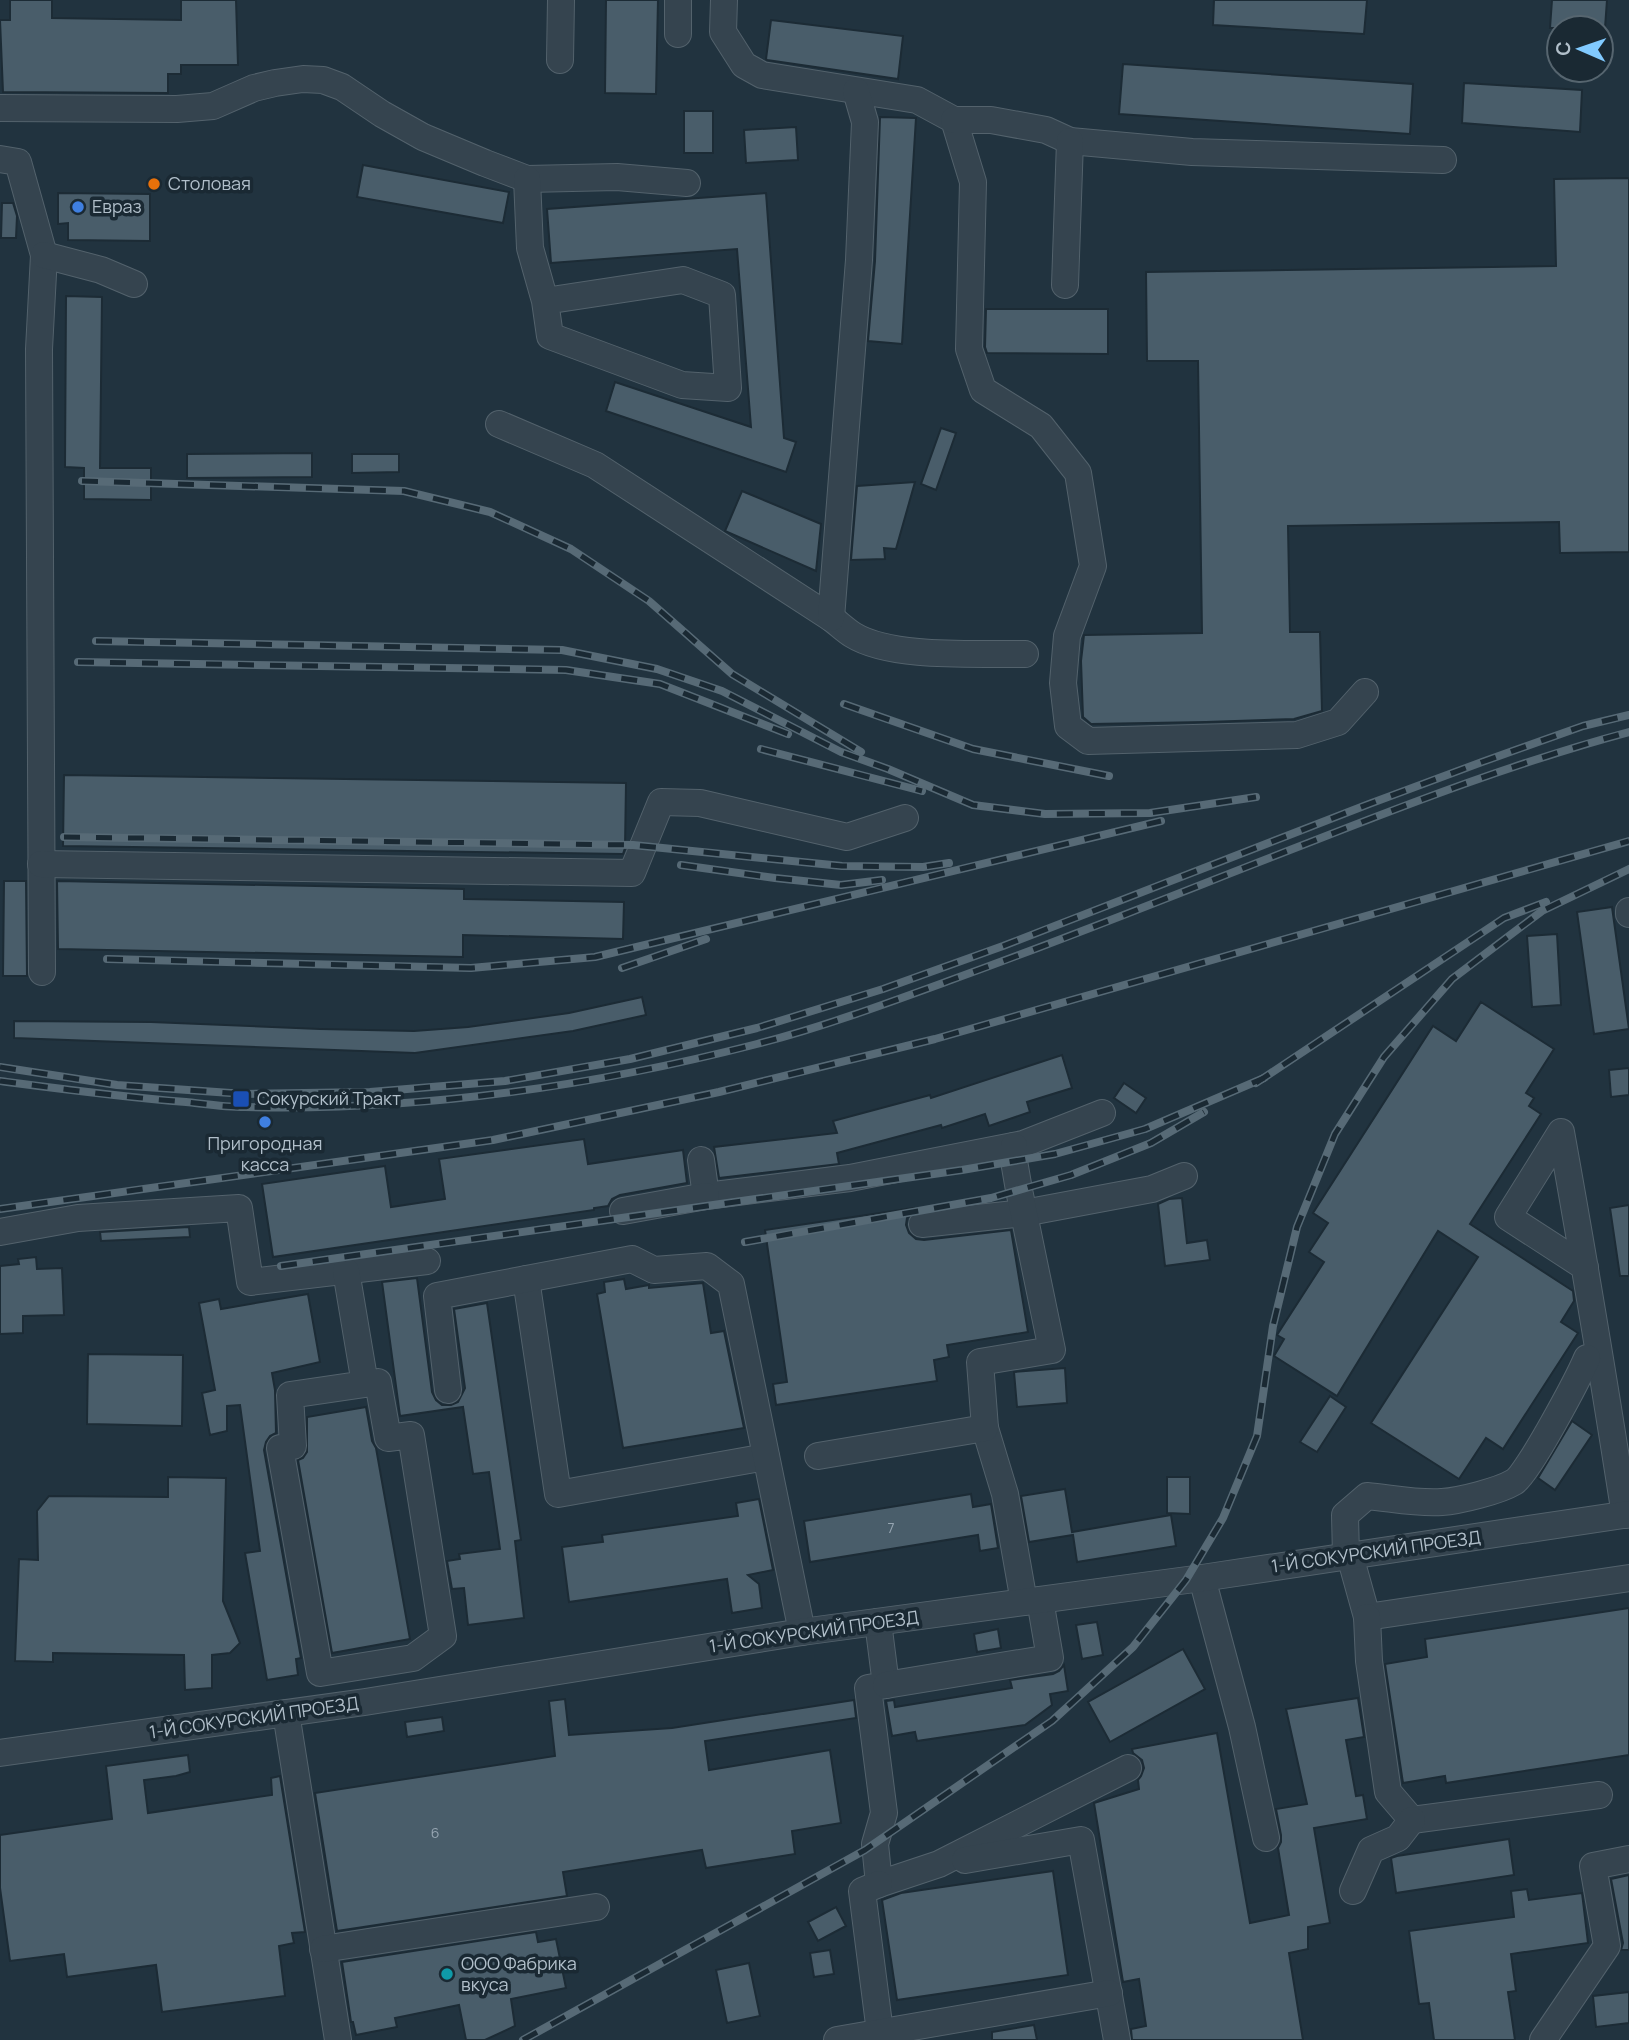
<svg xmlns="http://www.w3.org/2000/svg" width="1629" height="2040" viewBox="0 0 1629 2040" font-family="Manrope,sans-serif">
<rect width="100%" height="100%" fill="#21333f"/>
<g fill="#495d6a" stroke="#1c2b35" stroke-width="2">
<polygon points="10,0 52,0 52,18 181,20 181,0 236,0 238,65 181,65 181,74 168,74 168,93 3,92 0,20 10,20"/>
<polygon points="606,0 658,0 656,94 605,93"/>
<polygon points="1214,0 1367,0 1364,34 1213,25"/>
<polygon points="1552,0 1607,0 1605,28 1550,28"/>
<polygon points="771,20 903,36 898,79 767,60 766,59"/>
<polygon points="1123,64 1413,84 1410,134 1119,114"/>
<polygon points="1464,83 1582,90 1580,132 1462,123"/>
<rect x="684" y="111" width="29" height="42"/>
<polygon points="880,117 916,118 902,344 868,341 875,261"/>
<polygon points="796,127 798,160 746,163 744,130"/>
<polygon points="363,165 509,192 503,223 357,197"/>
<polygon points="1629,178 1629,552 1560,553 1559,522 1288,526 1290,632 1320,632 1322,711 1294,719 1206,722 1091,724 1083,717 1081,661 1084,635 1202,633 1198,361 1147,361 1146,272 1556,266 1554,179"/>
<polygon points="58,193 150,194 150,241 68,240 68,223 58,224"/>
<polygon points="766,193 784,438 796,442 786,472 606,411 615,382 751,427 737,249 551,263 547,209"/>
<polygon points="2,203 13,203 17,216 16,238 1,238"/>
<polygon points="66,296 102,297 100,468 151,468 151,500 84,499 84,468 65,467"/>
<polygon points="986,309 1108,309 1108,354 987,353 985,347"/>
<polygon points="941,428 956,433 936,490 921,484"/>
<polygon points="312,453 312,477 187,478 187,454"/>
<polygon points="352,454 399,454 399,472 352,473"/>
<polygon points="915,482 896,549 884,548 885,559 851,560 857,486"/>
<polygon points="742,491 821,524 816,571 725,531"/>
<polygon points="64,775 626,783 625,848 623,854 63,846"/>
<polygon points="4,881 26,881 27,976 3,976"/>
<polygon points="57,881 464,889 464,899 624,902 623,939 463,935 463,957 58,949"/>
<polygon points="1612,907 1629,1029 1594,1034 1577,912"/>
<polygon points="1557,934 1561,1005 1532,1007 1527,936"/>
<polygon points="642,997 646,1015 573,1031 415,1053 14,1038 14,1021 151,1022 320,1029 414,1031 468,1027 569,1013"/>
<polygon points="1481,1002 1554,1049 1526,1093 1534,1098 1529,1106 1541,1114 1470,1224 1573,1291 1574,1301 1561,1322 1578,1333 1503,1449 1486,1438 1459,1479 1371,1423 1478,1257 1438,1231 1337,1396 1274,1356 1284,1339 1277,1335 1324,1262 1309,1252 1328,1223 1313,1213 1433,1026 1456,1041"/>
<polygon points="1062,1055 1072,1088 1027,1102 1030,1112 989,1126 985,1114 942,1128 941,1125 837,1153 839,1164 719,1178 714,1147 837,1133 833,1121 930,1095 931,1098"/>
<polygon points="1629,1068 1629,1095 1611,1097 1609,1070"/>
<polygon points="1124,1083 1146,1098 1136,1113 1114,1098"/>
<polygon points="584,1139 588,1164 683,1150 687,1183 620,1195 612,1199 608,1206 594,1208 594,1210 273,1257 262,1184 385,1166 391,1207 445,1199 439,1159"/>
<polygon points="1182,1198 1187,1243 1207,1240 1210,1260 1165,1266 1158,1204 1169,1199"/>
<polygon points="1629,1205 1629,1276 1620,1276 1610,1208"/>
<polygon points="914,1208 914,1211 907,1218 906,1225 909,1233 916,1239 924,1240 1011,1230 1028,1332 947,1345 949,1357 934,1360 937,1381 776,1405 773,1384 787,1382 765,1230"/>
<polygon points="189,1227 190,1237 101,1241 100,1232"/>
<polygon points="36,1257 37,1269 62,1268 64,1315 23,1316 23,1333 0,1334 0,1266 19,1264 18,1259"/>
<polygon points="417,1278 432,1392 436,1400 442,1405 451,1405 458,1402 465,1388 454,1309 487,1303 521,1540 515,1541 524,1618 468,1625 464,1588 452,1589 447,1561 460,1559 459,1554 500,1549 489,1472 473,1474 463,1407 400,1416 382,1282"/>
<polygon points="624,1279 626,1289 649,1285 649,1288 703,1283 711,1333 724,1331 744,1428 623,1448 597,1294 605,1292 604,1282"/>
<polygon points="308,1294 320,1362 272,1373 275,1390 276,1433 270,1436 266,1442 264,1450 301,1658 296,1659 298,1675 267,1680 245,1553 260,1551 240,1405 227,1406 227,1431 210,1435 202,1393 215,1390 199,1303 219,1299 221,1309"/>
<polygon points="88,1354 183,1355 182,1426 87,1424"/>
<polygon points="1065,1368 1067,1403 1017,1407 1014,1372"/>
<polygon points="1330,1396 1346,1407 1317,1452 1300,1442"/>
<polygon points="366,1407 372,1441 376,1448 410,1639 332,1653 298,1460 303,1458 307,1452 307,1417"/>
<polygon points="1572,1421 1592,1435 1555,1490 1538,1478"/>
<polygon points="168,1477 226,1478 223,1601 240,1643 230,1653 212,1655 212,1688 185,1690 184,1655 53,1653 53,1662 15,1661 19,1559 38,1560 37,1511 49,1496 168,1497"/>
<polygon points="1167,1477 1190,1477 1190,1514 1167,1513"/>
<polygon points="1065,1489 1072,1532 1171,1515 1176,1546 1077,1562 1073,1535 1029,1542 1021,1496"/>
<polygon points="971,1494 973,1507 991,1504 998,1548 980,1551 978,1535 810,1562 804,1521"/>
<polygon points="759,1499 773,1570 748,1575 759,1584 762,1608 732,1613 727,1579 569,1602 562,1547 603,1542 602,1535 738,1516 736,1503"/>
<polygon points="1629,1608 1629,1755 1446,1783 1445,1776 1403,1783 1385,1664 1427,1657 1425,1639"/>
<polygon points="1097,1622 1103,1655 1082,1659 1076,1625"/>
<polygon points="998,1629 1001,1648 977,1652 974,1634"/>
<polygon points="1183,1649 1205,1689 1110,1742 1088,1702"/>
<polygon points="1064,1665 1068,1691 1050,1694 1052,1705 1025,1725 917,1741 915,1732 892,1736 886,1701 894,1700 895,1707 1012,1688 1010,1680 1053,1674 1059,1671"/>
<polygon points="1358,1698 1364,1737 1346,1740 1356,1796 1363,1795 1367,1819 1314,1828 1330,1923 1308,1927 1308,1949 1289,1953 1303,2040 1132,2040 1131,2029 1146,2026 1139,1979 1123,1982 1094,1803 1139,1789 1138,1780 1141,1776 1144,1768 1142,1760 1133,1753 1132,1749 1217,1733 1250,1923 1289,1915 1278,1848 1281,1842 1281,1835 1276,1809 1307,1804 1286,1709"/>
<polygon points="565,1699 569,1735 672,1728 854,1700 856,1718 705,1741 709,1770 830,1750 841,1823 792,1831 795,1854 706,1868 702,1850 563,1872 567,1896 337,1931 315,1793 555,1756 549,1701"/>
<polygon points="442,1717 444,1731 407,1737 405,1722"/>
<polygon points="188,1755 190,1772 176,1776 144,1780 148,1813 272,1795 271,1778 280,1776 305,1932 292,1933 294,1943 279,1946 285,1996 162,2012 156,1965 67,1977 64,1954 10,1961 0,1888 0,1835 112,1819 106,1766"/>
<polygon points="1509,1839 1514,1875 1396,1893 1391,1858 1397,1856"/>
<polygon points="1053,1871 1068,1975 897,2000 882,1900 901,1893"/>
<polygon points="1629,1875 1629,1950 1621,1950 1623,1943 1611,1879"/>
<polygon points="1527,1889 1529,1900 1582,1893 1588,1943 1511,1954 1516,1991 1508,1992 1515,2040 1434,2040 1429,2003 1419,2004 1409,1931 1514,1917 1511,1891"/>
<polygon points="836,1907 846,1926 818,1941 808,1922"/>
<polygon points="536,1932 538,1942 556,1939 566,1988 511,1999 515,2026 485,2040 466,2040 459,2005 395,2018 397,2027 356,2035 353,2022 351,2022 342,1962"/>
<polygon points="830,1950 834,1974 814,1977 810,1953"/>
<polygon points="749,1963 760,2016 727,2023 716,1970"/>
<polygon points="1629,1992 1629,2023 1596,2027 1593,1996"/>
<polygon points="1034,2025 1037,2040 992,2040 992,2032"/>
</g>
<g fill="none" stroke-linecap="round" stroke-linejoin="round">
<g stroke="#53626c" stroke-width="28">
<g id="minor">
<polyline points="724,0 723,32 744,65 762,75 917,100 954,120 973,182 969,349 983,390 1041,426 1078,473 1093,566 1067,636 1063,683 1068,726 1088,741 1297,735 1338,722 1365,692"/>
<polyline points="678,34 678,0"/>
<polyline points="560,60 561,0"/>
<polyline points="0,108 177,109 213,106 254,88 275,83 303,79 323,80 342,87 382,114 423,137 485,163 527,179 617,177 687,183"/>
<polyline points="954,120 991,120 1046,130 1070,141 1192,152 1443,160"/>
<polyline points="0,159 18,162 44,255 39,349 42,972"/>
<polyline points="527,179 530,248 545,301 550,336 682,385 728,388 722,295 683,280 545,301"/>
<polyline points="44,255 101,270 134,284"/>
<polyline points="1065,285 1070,141"/>
<path d="M499,424L595,465L831,618C838,623 845,630 853,635C892,659 978,653 1025,654"/>
<polyline points="831,618 859,260 865,122 856,91"/>
<polyline points="41,864 632,873 661,802 700,803 847,837 905,818"/>
<polyline points="1629,911 1629,914"/>
<polyline points="701,1160 706,1196 850,1178 1023,1144 1102,1113"/>
<polyline points="623,1211 706,1196"/>
<polyline points="922,1224 1024,1213 1152,1189 1184,1176"/>
<polyline points="0,1232 78,1218 239,1208 250,1282 427,1261"/>
<path d="M1585,1267L1508,1217L1561,1132C1584,1260 1605,1387 1625,1515"/>
<polyline points="346,1271 365,1384 290,1395 293,1446 280,1448 320,1673 413,1658 443,1636 411,1435 388,1438 378,1382 365,1384"/>
<polyline points="526,1279 558,1494 766,1457"/>
<polyline points="448,1390 437,1296 632,1259 654,1270 707,1266 731,1284 802,1632"/>
<polyline points="985,1428 1005,1494 1024,1602"/>
<polyline points="818,1456 985,1428 980,1362 1052,1350 1019,1190 1014,1161 1014,1146"/>
<path d="M1346,1556L1345,1515L1367,1496C1390,1498 1418,1504 1442,1502C1459,1501 1499,1491 1514,1482C1528,1474 1579,1377 1587,1358"/>
<polyline points="1350,1556 1367,1617 1629,1578"/>
<polyline points="1202,1578 1242,1727 1266,1838"/>
<polyline points="1367,1617 1369,1661 1388,1792 1412,1820 1599,1795"/>
<polyline points="878,1622 886,1685 868,1688 884,1813 875,1844 879,1884 939,1864 1128,1768"/>
<polyline points="886,1685 1050,1658 1040,1600"/>
<polyline points="286,1713 338,2040"/>
<polyline points="0,1753 365,1702 802,1632 1202,1578 1629,1514"/>
<polyline points="965,1860 1081,1840 1117,2040"/>
<polyline points="879,1884 862,1891 881,2040"/>
<polyline points="1353,1891 1371,1850 1398,1838 1412,1820"/>
<polyline points="323,1949 596,1907"/>
<polyline points="837,2040 1109,1993"/>
<polyline points="1543,2040 1607,1946 1593,1866 1629,1859"/>
</g>
</g>
<use href="#minor" stroke="#35444f" stroke-width="26"/>
<g stroke="#576a76" stroke-width="8">
<g id="rail">
<polyline points="82,481 404,491 490,512 571,549 649,601 732,674 861,752"/>
<polyline points="96,641 562,650 657,669 722,691 841,752 888,769 973,805 1045,814 1150,813 1256,797"/>
<polyline points="78,662 566,670 660,684 788,734"/>
<polyline points="844,704 973,749 1109,776"/>
<polyline points="761,749 922,791"/>
<polyline points="64,837 633,845 842,866 923,867 949,863"/>
<polyline points="681,865 775,878 841,885 882,880"/>
<polyline points="107,959 471,968 595,957 1161,821"/>
<polyline points="622,968 706,939"/>
<polyline points="0,1067 117,1085 245,1094 370,1092 505,1081 630,1059 757,1028 883,989 1003,946 1369,804 1482,762 1583,726 1629,715"/>
<path d="M0,1081C62,1089 123,1097 186,1102C205,1104 225,1107 245,1107C418,1111 590,1087 757,1044C823,1027 888,1003 951,980C1071,937 1189,889 1308,843C1413,802 1520,761 1629,732"/>
<polyline points="1256,1083 1504,918 1546,902"/>
<polyline points="0,1209 493,1140 719,1092 935,1039 1629,841"/>
<polyline points="745,1242 991,1198 1071,1175 1151,1143 1204,1112"/>
<polyline points="281,1266 962,1170 1055,1154 1145,1129 1264,1078"/>
<polyline points="523,2040 865,1850 1052,1721 1133,1647 1186,1580 1223,1518 1257,1436 1273,1326 1297,1227 1335,1134 1384,1057 1452,979 1542,911 1629,869"/>
</g>
</g>
<use href="#rail" stroke="#1a2933" stroke-width="5" stroke-dasharray="16" stroke-linecap="butt"/>
</g>
<circle fill="#e8710a" stroke="#1a2933" stroke-width="2.5" cx="154" cy="184" r="7"/>
<g fill="#3f7fe0" stroke="#1a2933" stroke-width="2.5">
<circle cx="78" cy="207" r="7"/>
<circle cx="265" cy="1122" r="7"/>
</g>
<rect fill="#1a4fb4" stroke="#1a2933" stroke-width="2.5" x="232" y="1090" width="18" height="18" rx="3.5"/>
<circle fill="#0f9aa8" stroke="#1a2933" stroke-width="2.5" cx="447" cy="1974" r="7"/>
<g text-anchor="middle" stroke-width="7" stroke-linejoin="round" paint-order="stroke">
<g font-size="14" fill="#97a6b2">
<text x="891" y="1533">7</text>
<text x="435" y="1838">6</text>
</g>
<g font-size="18" fill="#b1bfca" stroke="#1a2933" text-anchor="start">
<text x="168" y="190">Cтоловая</text>
<text x="92" y="213">Евраз</text>
<text x="257" y="1105">Сокурский Тракт</text>
<text x="265" y="1150" text-anchor="middle">Пригородная<tspan x="265" dy="21">касса</tspan></text>
<text x="461" y="1970">ООО Фабрика<tspan x="461" dy="21">вкуса</tspan></text>
</g>
<g font-size="18" fill="#b1bfca" stroke="#1a2933">
<text transform="translate(1376 1552) rotate(-8)" y="6">1-Й СОКУРСКИЙ ПРОЕЗД</text>
<text transform="translate(814 1632) rotate(-8)" y="6">1-Й СОКУРСКИЙ ПРОЕЗД</text>
<text transform="translate(254 1718) rotate(-8)" y="6">1-Й СОКУРСКИЙ ПРОЕЗД</text>
</g>
</g>
<g transform="translate(1580 49) rotate(272)"><circle r="33" fill="#1a2933" stroke="#56656f" stroke-width="2"/>
<path d="M0-5L12 26L0 18L-12 26Z" fill="#81caff"/>
<text y="-10" font-size="19" font-weight="bold" text-anchor="middle" fill="#b1bfca">С</text>
</g>
</svg>
